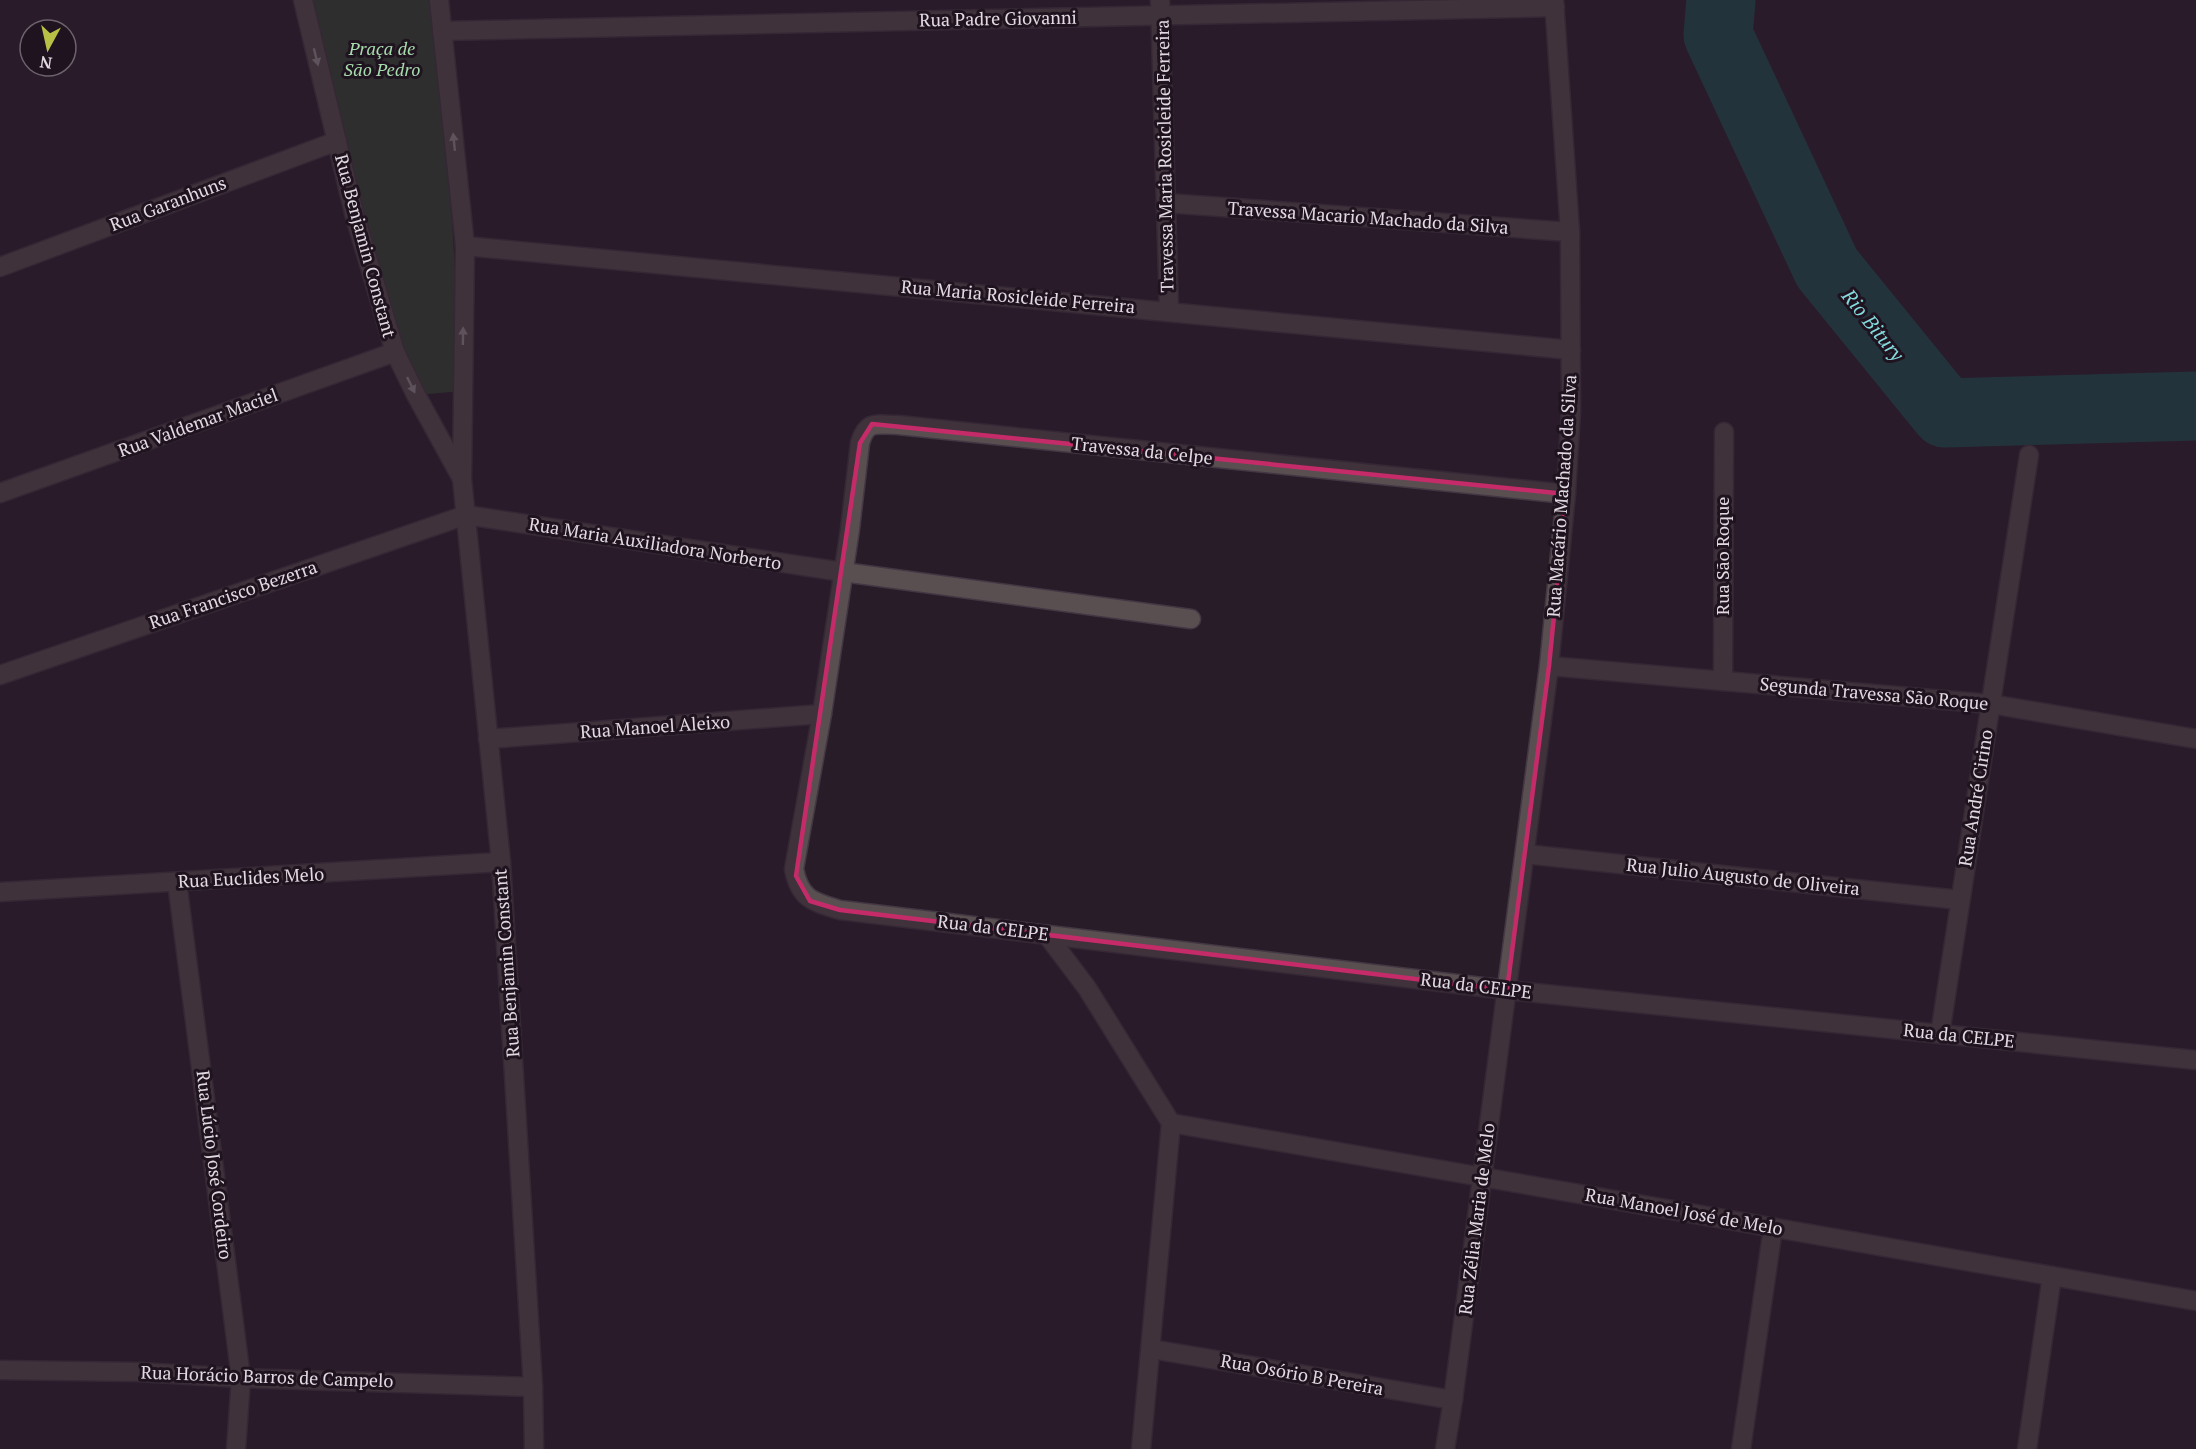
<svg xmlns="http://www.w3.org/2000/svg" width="2196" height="1449" viewBox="0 0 2196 1449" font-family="'PT Serif',serif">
<rect width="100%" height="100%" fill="#291c29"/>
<polygon fill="#344536" points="304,0 439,0 462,391 416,395"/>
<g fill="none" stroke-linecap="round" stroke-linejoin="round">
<polyline stroke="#1c5153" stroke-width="69" points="1721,0 1718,35 1827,268 1945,413 2196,406"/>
<g stroke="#433743" stroke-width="21">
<g id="minor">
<polyline points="303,0 354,213 395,352 416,395 461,477"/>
<polyline points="439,0 465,246 462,479 501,862 533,1387 534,1449"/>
<polyline points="1160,0 1169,311"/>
<polyline points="442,31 1555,7"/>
<polyline points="1166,203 1570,232"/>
<polyline points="465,246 1571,350"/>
<polyline points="0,267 337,141"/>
<polyline points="0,493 395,352"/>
<path d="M1566,494L898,425C877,425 867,419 860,443L850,529L822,714L794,869C800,900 814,902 840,910L1507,990L2196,1060"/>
<polyline points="1549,666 1991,704 2196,739"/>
<polyline points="0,675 466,515 843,572 1191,619"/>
<polyline points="1723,681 1724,432"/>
<polyline points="488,739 822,714"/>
<polyline points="1525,854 1960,900"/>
<polyline points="177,882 241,1378 236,1449"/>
<polyline points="0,892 501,862"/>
<polyline points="1047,935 1087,988 1171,1123 1141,1449"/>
<polyline points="1940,1034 2029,455"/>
<polyline points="1171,1123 2196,1301"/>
<polyline points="1151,1349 1453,1400"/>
<polyline points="0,1370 139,1372 241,1378 533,1387"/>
<polyline points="1445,1449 1453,1400 1549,666 1566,494 1571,411 1570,232 1554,0"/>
<polyline points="1741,1449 1773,1228"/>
<polyline points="2027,1449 2052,1276"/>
</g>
</g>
<use href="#minor" stroke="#594f51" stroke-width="18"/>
</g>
<defs><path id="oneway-solid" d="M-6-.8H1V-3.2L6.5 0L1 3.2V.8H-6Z" transform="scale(1.5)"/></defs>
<g fill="#9e949a">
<use href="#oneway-solid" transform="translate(316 57) rotate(76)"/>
<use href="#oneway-solid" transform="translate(454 142) rotate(-96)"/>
<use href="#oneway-solid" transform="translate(463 336) rotate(-89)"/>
<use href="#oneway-solid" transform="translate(411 385) rotate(64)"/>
</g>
<path d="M0 0H2196V1449H0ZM872,424L1566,494L1549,666L1507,990L840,910L810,901L796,876L860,443Z" fill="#291c29" fill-opacity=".55" fill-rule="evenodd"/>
<path fill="none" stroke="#c52b68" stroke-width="4.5" stroke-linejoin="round" d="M872,424L1566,494L1549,666L1507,990L840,910L810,901L796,876L860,443Z"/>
<g text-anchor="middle" stroke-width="6" stroke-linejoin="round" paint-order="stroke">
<g font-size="18" fill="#e2dae2" stroke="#1f131f">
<text transform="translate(998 19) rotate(-1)" y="6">Rua Padre Giovanni</text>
<text transform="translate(1165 156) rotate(-91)" y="6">Travessa Maria Rosicleide Ferreira</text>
<text transform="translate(168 204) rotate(-21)" y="6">Rua Garanhuns</text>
<text transform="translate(1368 218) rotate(4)" y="6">Travessa Macario Machado da Silva</text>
<text transform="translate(365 246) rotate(75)" y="6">Rua Benjamin Constant</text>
<text transform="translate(1018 297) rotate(5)" y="6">Rua Maria Rosicleide Ferreira</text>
<text transform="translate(198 423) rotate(-20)" y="6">Rua Valdemar Maciel</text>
<text transform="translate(1142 451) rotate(6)" y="6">Travessa da Celpe</text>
<text transform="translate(1562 496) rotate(-86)" y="6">Rua Macário Machado da Silva</text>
<text transform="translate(655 544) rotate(9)" y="6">Rua Maria Auxiliadora Norberto</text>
<text transform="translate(1723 556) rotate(-90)" y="6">Rua São Roque</text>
<text transform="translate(233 595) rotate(-19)" y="6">Rua Francisco Bezerra</text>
<text transform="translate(1874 694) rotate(5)" y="6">Segunda Travessa São Roque</text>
<text transform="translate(655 727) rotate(-4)" y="6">Rua Manoel Aleixo</text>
<text transform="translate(1976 798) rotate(-81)" y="6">Rua André Cirino</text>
<text transform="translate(1743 877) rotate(6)" y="6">Rua Julio Augusto de Oliveira</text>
<text transform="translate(251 878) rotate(-3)" y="6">Rua Euclides Melo</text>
<text transform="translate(993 928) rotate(7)" y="6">Rua da CELPE</text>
<text transform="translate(507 963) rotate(-94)" y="6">Rua Benjamin Constant</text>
<text transform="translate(1476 986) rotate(7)" y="6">Rua da CELPE</text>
<text transform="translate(1959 1036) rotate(6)" y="6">Rua da CELPE</text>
<text transform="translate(214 1165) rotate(83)" y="6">Rua Lúcio José Cordeiro</text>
<text transform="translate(1684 1212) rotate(10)" y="6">Rua Manoel José de Melo</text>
<text transform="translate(1477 1219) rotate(-83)" y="6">Rua Zélia Maria de Melo</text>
<text transform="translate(1302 1375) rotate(10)" y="6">Rua Osório B Pereira</text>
<text transform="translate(267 1377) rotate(2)" y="6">Rua Horácio Barros de Campelo</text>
</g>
<g font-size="18" font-style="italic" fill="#a7dcad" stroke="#1f131f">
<text x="382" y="55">Praça de<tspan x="382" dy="21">São Pedro</tspan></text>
</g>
<g font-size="20" font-style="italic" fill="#83dbde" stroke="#1f131f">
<text transform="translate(1873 325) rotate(51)" y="7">Rio Bitury</text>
</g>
</g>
<g transform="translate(48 48) rotate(188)"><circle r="28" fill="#1f131f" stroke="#6d636d" stroke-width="1.5"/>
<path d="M0-4.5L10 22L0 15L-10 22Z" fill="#b9c046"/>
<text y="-9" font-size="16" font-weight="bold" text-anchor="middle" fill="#e2dae2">N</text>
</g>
</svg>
